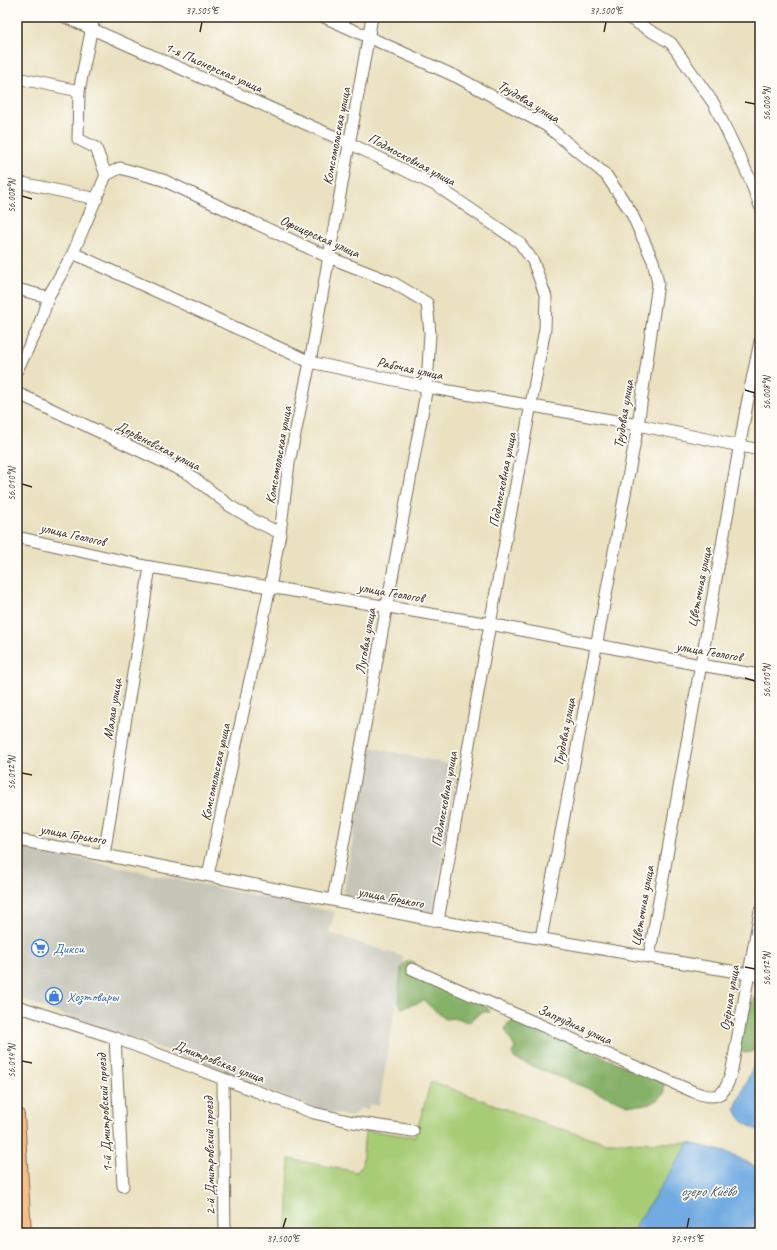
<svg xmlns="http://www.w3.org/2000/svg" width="777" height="1250" viewBox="0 0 777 1250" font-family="Caveat,sans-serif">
<rect width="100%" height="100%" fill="#fdfcf7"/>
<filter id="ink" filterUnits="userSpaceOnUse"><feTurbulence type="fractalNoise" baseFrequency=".025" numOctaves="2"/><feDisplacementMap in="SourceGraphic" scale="8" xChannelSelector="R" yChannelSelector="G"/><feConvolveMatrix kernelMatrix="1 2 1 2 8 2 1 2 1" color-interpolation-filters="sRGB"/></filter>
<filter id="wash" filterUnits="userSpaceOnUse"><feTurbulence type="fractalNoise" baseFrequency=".012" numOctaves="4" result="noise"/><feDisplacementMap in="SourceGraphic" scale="16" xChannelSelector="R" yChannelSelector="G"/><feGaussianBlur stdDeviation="0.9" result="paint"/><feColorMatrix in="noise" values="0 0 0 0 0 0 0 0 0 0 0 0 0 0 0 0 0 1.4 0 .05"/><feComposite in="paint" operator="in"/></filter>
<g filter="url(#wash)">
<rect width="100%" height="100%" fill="#eae1c0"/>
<g fill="#c5c5b8">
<polygon points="370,747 457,766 433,914 343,896"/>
<polygon points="17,846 335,912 329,933 404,957 379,1106 369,1104 368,1110 361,1108 352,1117 319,1110 246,1082 241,1076 19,999"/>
</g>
<polygon fill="#a7cc76" stroke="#717b4a" points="431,1081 551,1126 605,1142 689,1143 729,1153 760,1169 760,1233 287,1233 289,1159 357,1172 362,1166 365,1130 415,1137"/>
<g fill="#85b067" stroke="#606d42">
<polygon points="408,960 414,962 415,968 413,973 415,978 432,983 487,1007 490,1012 481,1012 471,1021 466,1022 458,1018 445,1019 424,1001 402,1008 398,1003 401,968"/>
<polygon points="754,998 760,998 760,1028 755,1049 752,1052 744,1053 739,1050 749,1005"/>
<path d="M518,1020L664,1083V1094C653,1105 642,1106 628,1105L515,1059L512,1053L515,1048L505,1029L508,1023Z"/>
</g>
<g fill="#71abe1" stroke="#566a80">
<path d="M760,1051V1131C749,1126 738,1121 735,1108Z"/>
<polygon points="689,1143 729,1153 760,1169 760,1233 631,1233"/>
</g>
</g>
<g filter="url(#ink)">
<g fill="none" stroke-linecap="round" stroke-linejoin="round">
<g stroke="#786a57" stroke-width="13">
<g id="minor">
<polyline points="65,17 351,144 437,186 519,242 533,261 546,297 545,329 490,624 438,921"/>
<polyline points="94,17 79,91 78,139 96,148 106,175"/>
<polyline points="324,17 457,77 547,126 606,175 631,212 653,261 658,283 638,425 541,938"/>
<polyline points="627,17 671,43 714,104 749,177 760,206"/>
<polyline points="17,78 79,91"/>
<polyline points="17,182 97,199"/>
<polyline points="73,253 310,362 427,387 638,425 760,450"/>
<polyline points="17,289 48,297"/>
<polyline points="17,370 38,329 48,297 73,253 106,175 120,168 163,180 328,257 392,282 427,303 430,333 427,387 333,900"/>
<polyline points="17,393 189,474 230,506 257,522 280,533"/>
<polyline points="17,537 150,567 490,624 700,665 760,675"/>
<polyline points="17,840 104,855 438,921 760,976"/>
<polyline points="104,855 150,567"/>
<polyline points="208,875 270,587 280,533 289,463 310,362 372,17"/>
<polyline points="649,957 747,404 760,341"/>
<path d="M412,969L694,1092C720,1102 726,1094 732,1069L760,911"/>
<polyline points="17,1006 115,1038 314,1113 353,1122 413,1131"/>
<polyline points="115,1038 123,1186"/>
<polyline points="223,1079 225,1233"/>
</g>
</g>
<g stroke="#786a57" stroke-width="16">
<polyline id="major" points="17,1115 24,1233"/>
</g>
<use href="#minor" stroke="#fff" stroke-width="11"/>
<use href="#major" stroke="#f7be87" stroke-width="14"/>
</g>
</g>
<path fill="none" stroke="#3b2a1e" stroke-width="1.5" d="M200,32L202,22M604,32L606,22M745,102L755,104M22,196L32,199M745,390L755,393M22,484L32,487M745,678L755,681M22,773L32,775M745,967L755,969M22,1061L32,1063M283,1228L286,1218M687,1228L689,1218"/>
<defs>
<g id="supermarket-ring" transform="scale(0.9)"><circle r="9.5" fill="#fdfcf7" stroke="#3f7fe0" stroke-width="1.5"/><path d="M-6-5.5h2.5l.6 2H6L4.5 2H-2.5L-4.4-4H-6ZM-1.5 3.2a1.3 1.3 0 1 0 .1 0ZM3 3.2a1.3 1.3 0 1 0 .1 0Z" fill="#3f7fe0"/></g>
<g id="shop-ring" transform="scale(0.9)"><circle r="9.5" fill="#fdfcf7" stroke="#3f7fe0" stroke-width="1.5"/><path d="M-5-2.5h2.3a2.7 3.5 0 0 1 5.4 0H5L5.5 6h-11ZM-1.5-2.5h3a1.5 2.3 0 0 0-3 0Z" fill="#3f7fe0"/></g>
</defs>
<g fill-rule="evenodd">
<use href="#supermarket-ring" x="40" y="948"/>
<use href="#shop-ring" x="54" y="996"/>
</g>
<g text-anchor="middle" stroke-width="3.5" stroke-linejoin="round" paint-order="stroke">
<g font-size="14" fill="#3b2a1e" stroke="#fdfcf7">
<text transform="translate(214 67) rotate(24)" y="5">1-я Пионерская улица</text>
<text transform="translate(529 101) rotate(31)" y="5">Трудовая улица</text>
<text transform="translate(336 136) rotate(-79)" y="5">Комсомольская улица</text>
<text transform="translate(412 159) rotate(28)" y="5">Подмосковная улица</text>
<text transform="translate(320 236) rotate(24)" y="5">Офицерская улица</text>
<text transform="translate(410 368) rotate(12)" y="5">Рабочая улица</text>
<text transform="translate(623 414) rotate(-81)" y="5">Трудовая улица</text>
<text transform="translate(158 445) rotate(27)" y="5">Дербеневская улица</text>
<text transform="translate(278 455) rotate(-80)" y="5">Комсомольская улица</text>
<text transform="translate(502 480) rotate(-79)" y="5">Подмосковная улица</text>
<text transform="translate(73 534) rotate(13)" y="5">улица Геологов</text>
<text transform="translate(699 587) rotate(-79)" y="5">Цветочная улица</text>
<text transform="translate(391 592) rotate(10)" y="5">улица Геологов</text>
<text transform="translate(365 641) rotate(-80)" y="5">Луговая улица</text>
<text transform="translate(709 651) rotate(10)" y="5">улица Геологов</text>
<text transform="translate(112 709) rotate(-81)" y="5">Малая улица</text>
<text transform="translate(564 732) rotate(-79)" y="5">Трудовая улица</text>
<text transform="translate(215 772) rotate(-78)" y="5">Комсомольская улица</text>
<text transform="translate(444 799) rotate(-80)" y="5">Подмосковная улица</text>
<text transform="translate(73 834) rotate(10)" y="5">улица Горького</text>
<text transform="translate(391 897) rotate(11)" y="5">улица Горького</text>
<text transform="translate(642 906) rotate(-80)" y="5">Цветочная улица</text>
<text transform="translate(729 998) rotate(-81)" y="5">Озёрная улица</text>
<text transform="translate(575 1024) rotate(24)" y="5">Запрудная улица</text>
<text transform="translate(219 1061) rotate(21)" y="5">Дмитровская улица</text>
<text transform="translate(104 1113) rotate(-93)" y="5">1-й Дмитровский проезд</text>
<text transform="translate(209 1156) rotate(-91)" y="5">2-й Дмитровский проезд</text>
</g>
<g font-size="14" fill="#366cbe" stroke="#fdfcf7" text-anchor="start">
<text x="53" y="953">Дикси</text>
<text x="67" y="1001">Хозтовары</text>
</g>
<g font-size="15" font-style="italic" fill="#4e5762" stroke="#fdfcf7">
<text x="708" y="1196">озеро Киёво</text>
</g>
</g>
<rect width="777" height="1250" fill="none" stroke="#fdfcf7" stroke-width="44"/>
<rect x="22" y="22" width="733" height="1206" fill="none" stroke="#3b2a1e" stroke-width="1.5"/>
<g font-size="10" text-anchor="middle" fill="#3b2a1e">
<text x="202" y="14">37.505°E</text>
<text x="606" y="14">37.500°E</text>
<text transform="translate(766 104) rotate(-90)" y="4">56.006°N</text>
<text transform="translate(11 196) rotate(-90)" y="4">56.008°N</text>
<text transform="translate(766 393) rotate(-90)" y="4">56.008°N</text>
<text transform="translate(11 484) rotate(-90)" y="4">56.010°N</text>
<text transform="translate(766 681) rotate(-90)" y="4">56.010°N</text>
<text transform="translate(11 773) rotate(-90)" y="4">56.012°N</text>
<text transform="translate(766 969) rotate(-90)" y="4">56.012°N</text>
<text transform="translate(11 1061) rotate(-90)" y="4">56.014°N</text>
<text x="283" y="1242">37.500°E</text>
<text x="687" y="1242">37.495°E</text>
</g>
</svg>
